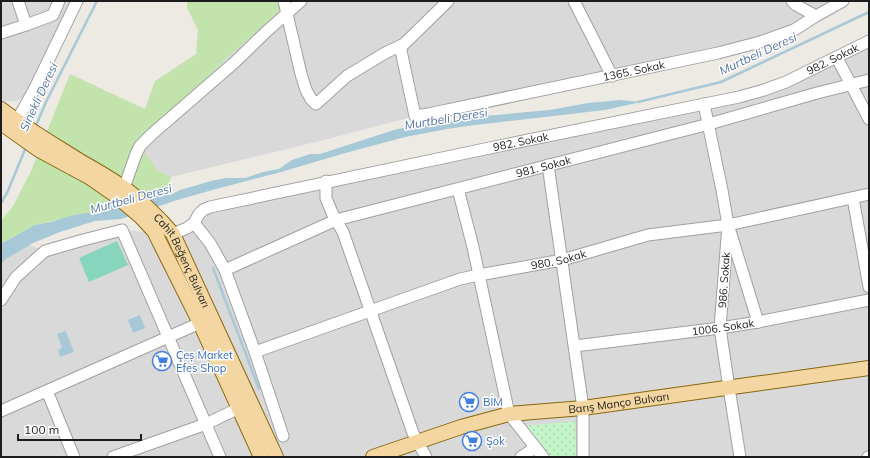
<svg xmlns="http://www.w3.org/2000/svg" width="870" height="458" viewBox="0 0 870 458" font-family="Mulish,sans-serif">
<defs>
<pattern id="park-dots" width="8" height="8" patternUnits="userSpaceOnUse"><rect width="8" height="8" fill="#c3f4ca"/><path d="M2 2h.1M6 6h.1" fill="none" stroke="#a7d1ad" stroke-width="1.8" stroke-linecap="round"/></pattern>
</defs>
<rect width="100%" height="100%" fill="#edeae3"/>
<g fill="#dad9d9">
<polygon points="1,1 77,1 35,88 17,101 1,102"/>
<polygon points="279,1 843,1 760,42 415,116 324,140 171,177 158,171 145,153 147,137 228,57 277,14"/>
<polygon points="869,41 869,457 1,457 1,234 45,251 122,230 173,234 199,214 739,97"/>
</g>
<polygon fill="#c3e3ac" points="187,1 280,1 280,7 277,14 228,57 147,137 145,153 158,171 171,177 168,190 113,205 100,213 87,213 35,225 1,244 1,221 13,206 31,171 70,74 145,109 155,81 196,54 198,30 187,8"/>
<polygon fill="url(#park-dots)" points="575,421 576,457 549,457 522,426"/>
<polygon fill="#87d5bd" points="117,241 128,265 89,282 79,258"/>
<g fill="#a7c8d7">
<polygon points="620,100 641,102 605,110 475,125 447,129 405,137 349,152 281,172 216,189 174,201 121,219 95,221 60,232 33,243 20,251 7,258 1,264 1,244 35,225 51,222 73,215 87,213 100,213 113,205 115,203 153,190 170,195 180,190 211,181 226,178 245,178 263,172 279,169 292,160 310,154 320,154 397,129 440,124 474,117 550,110 588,103"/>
<polygon points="140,315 145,328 133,333 128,320"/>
<polygon points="66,331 74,352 60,357 58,350 62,348 57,334"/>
</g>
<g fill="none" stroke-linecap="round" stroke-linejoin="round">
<g stroke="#a7c8d7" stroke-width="2.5">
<polyline points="638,102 721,82 869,12"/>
<polyline points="35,128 46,102 97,1"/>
<polyline points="1,203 7,193 26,147"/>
<polyline points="213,268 242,344 259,389"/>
</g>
<g stroke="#a0a0a0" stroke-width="13">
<g id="minor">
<polyline points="18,1 26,25"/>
<polyline points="284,1 301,74 306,90 311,99 316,104 347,76 385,53 404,44 448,1"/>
<polyline points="574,1 612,76"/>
<polyline points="792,1 796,5 816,16"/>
<polyline points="1,33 26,25 53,15 59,1"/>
<path id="s1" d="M400,46L415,116L428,114L718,53L760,42L794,30L816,16L843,1"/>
<polyline points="837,58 869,119"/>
<polyline points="704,104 722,190 728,225 720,328 729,388 740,457"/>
<polyline points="14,119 20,115 35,88 77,1"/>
<polyline points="548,165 583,408 583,457"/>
<polyline points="326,181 326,198 333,215 343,232 413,433 426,457"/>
<polyline points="124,188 136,154 140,146 152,134 235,62 267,31 301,1"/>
<polyline points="458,189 473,247 509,414 543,457"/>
<polyline points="853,198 869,287"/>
<polyline points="194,223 210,243 225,270 255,352 283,436"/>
<polyline points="730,231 758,322"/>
<path id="s2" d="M173,234L187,228L194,223L199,214L203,210L210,207L504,145L739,97L764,90L786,82L869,41"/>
<path id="s3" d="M225,270L336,220L709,124L817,93L869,80"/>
<polyline points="1,300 16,277 45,251 83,240 122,230 220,457"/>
<path id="s4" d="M575,346L720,328L758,322L869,300"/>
<path id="s5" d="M255,352L370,311L460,279L479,275L562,260L648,235L728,225L869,194"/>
<polyline points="47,391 74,457"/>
<polyline points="1,411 200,323"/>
<polyline points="113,457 206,424 239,408"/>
<polyline points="521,457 535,448"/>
<polyline points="868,457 869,457"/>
</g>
</g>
<g stroke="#87680d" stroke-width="16">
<g id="major">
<path id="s6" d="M1,109C26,128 53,144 80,161C96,170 112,179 127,190C144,203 159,218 173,234L276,457"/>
<polyline points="1,123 39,150 89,177 115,195 141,217 154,231 200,323 261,457"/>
<path id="s7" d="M373,457L461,427L509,414L583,408L869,368"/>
</g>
</g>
<use href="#minor" stroke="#fff" stroke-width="11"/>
<use href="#major" stroke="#f3d6a1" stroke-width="14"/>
</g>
<defs>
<g id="supermarket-ring" transform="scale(1)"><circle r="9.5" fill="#fff" stroke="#3f7fe0" stroke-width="1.5"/><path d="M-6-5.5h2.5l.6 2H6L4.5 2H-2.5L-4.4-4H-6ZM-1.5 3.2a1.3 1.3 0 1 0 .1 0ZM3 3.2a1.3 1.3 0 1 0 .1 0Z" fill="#3f7fe0"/></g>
</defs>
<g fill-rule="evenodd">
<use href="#supermarket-ring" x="162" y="361"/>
<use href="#supermarket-ring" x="469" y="402"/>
<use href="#supermarket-ring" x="472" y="441"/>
</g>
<g text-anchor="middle" stroke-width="3" stroke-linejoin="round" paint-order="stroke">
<g font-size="11" fill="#1c1c1c" stroke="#fff">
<text dy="4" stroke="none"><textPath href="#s2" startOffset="689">982. Sokak</textPath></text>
<text dy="4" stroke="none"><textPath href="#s1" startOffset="295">1365. Sokak</textPath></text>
<text dy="4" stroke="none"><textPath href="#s2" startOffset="365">982. Sokak</textPath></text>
<text dy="4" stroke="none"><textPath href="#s3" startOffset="336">981. Sokak</textPath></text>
<text dy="4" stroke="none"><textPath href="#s5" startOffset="318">980. Sokak</textPath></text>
<text dy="4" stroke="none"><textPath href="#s6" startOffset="241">Cahit Beğenç Bulvarı</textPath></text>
<text transform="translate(724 280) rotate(-86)" y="4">986. Sokak</text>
<text dy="4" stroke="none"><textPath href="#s4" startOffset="149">1006. Sokak</textPath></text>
<text dy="4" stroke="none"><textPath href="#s7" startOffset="253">Barış Manço Bulvarı</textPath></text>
</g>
<g font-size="11" fill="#366cbe" stroke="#fff" text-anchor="start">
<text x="176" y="359">Çeș Market<tspan x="176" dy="13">Efes Shop</tspan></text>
<text x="483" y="406">BİM</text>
<text x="486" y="445">Şok</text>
</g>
<g font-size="12" font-style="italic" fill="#5274a3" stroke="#fff">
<text transform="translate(758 54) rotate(-25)" y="4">Murtbeli Deresi</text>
<text transform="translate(39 97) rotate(-65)" y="4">Sinekli Deresi</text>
<text transform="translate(446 119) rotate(-9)" y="4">Murtbeli Deresi</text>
<text transform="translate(131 199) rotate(-15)" y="4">Murtbeli Deresi</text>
</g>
</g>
<rect width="870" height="458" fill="none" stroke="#1c1c1c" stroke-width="4"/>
<path d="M18 434v6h123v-6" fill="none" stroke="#1c1c1c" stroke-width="2"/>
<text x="24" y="434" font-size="12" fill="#1c1c1c" stroke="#ffffff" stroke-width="3" paint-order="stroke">100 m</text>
</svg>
